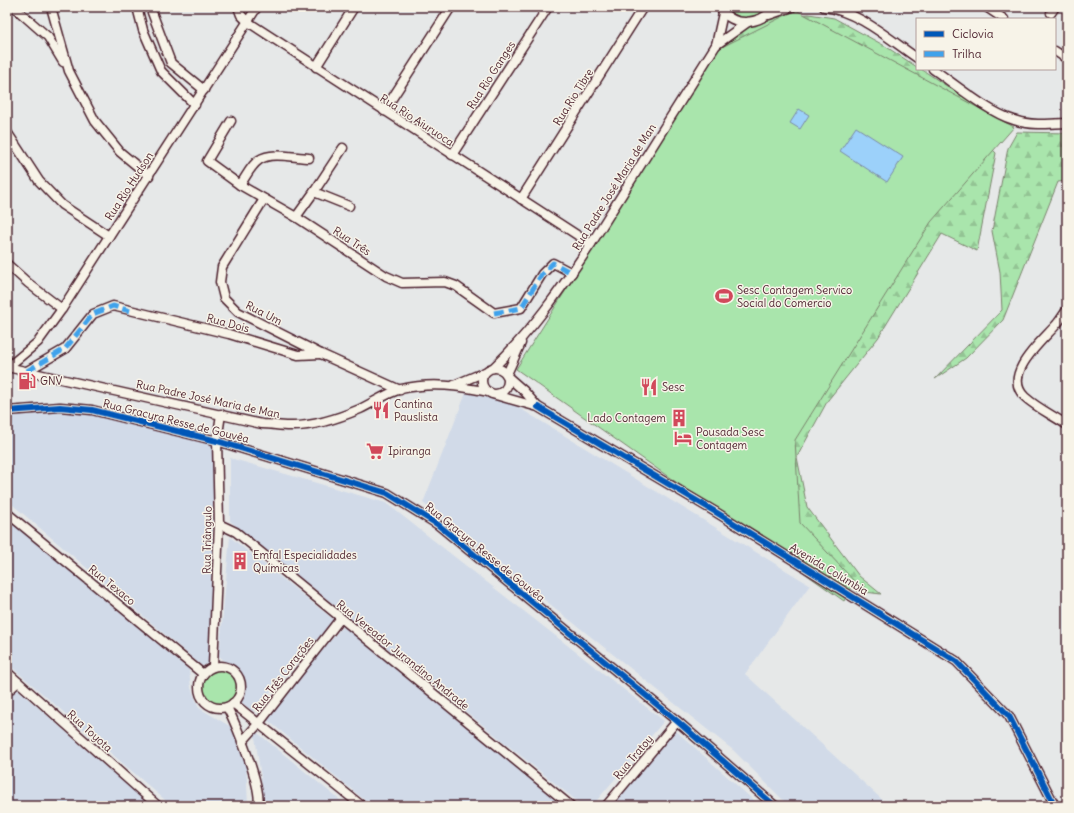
<svg xmlns="http://www.w3.org/2000/svg" width="1074" height="813" viewBox="0 0 1074 813" font-family="Delius,sans-serif">
<defs>
<pattern id="forest-firs" width="22" height="20" patternUnits="userSpaceOnUse"><rect width="22" height="20" fill="#a9e5ac"/><path d="M5 1l3.5 6h-7zM16 11l3.5 6h-7z" fill="#93c494"/></pattern>
</defs>
<rect width="100%" height="100%" fill="#e6e8e8"/>
<filter id="ink" filterUnits="userSpaceOnUse"><feTurbulence type="fractalNoise" baseFrequency=".025" numOctaves="2"/><feDisplacementMap in="SourceGraphic" scale="8" xChannelSelector="R" yChannelSelector="G"/><feConvolveMatrix kernelMatrix="1 2 1 2 8 2 1 2 1" color-interpolation-filters="sRGB"/></filter>
<g filter="url(#ink)">
<g fill="#d1dae8">
<polygon points="466,393 511,403 810,585 745,674 889,806 789,806 733,750 423,503"/>
<polygon points="7,412 79,412 214,444 210,663 202,666 7,500"/>
<polygon points="230,458 386,503 664,721 592,806 583,806 230,521"/>
<polygon points="7,519 189,670 191,688 199,708 233,728 246,762 248,806 172,806 7,663"/>
<polygon points="230,537 334,620 253,711 242,703 245,678 219,656"/>
<polygon points="343,626 563,806 372,806 265,718"/>
<polygon points="17,689 149,805 148,806 7,806 7,699"/>
<polygon points="254,730 347,806 259,806 263,791"/>
<polygon points="675,730 760,806 610,806"/>
</g>
<g fill="url(#forest-firs)" stroke="#7a826c">
<polygon points="809,14 834,18 885,46 917,67 917,69 921,69 997,119 609,222 725,45 747,26 782,16"/>
<polygon points="972,128 996,153 977,251 942,234 878,338 828,400 797,457 807,507 859,576 881,594 857,591 834,571 791,528 791,410"/>
<polygon points="1017,132 1067,133 1067,181 1058,182 1003,320 966,358 935,379 1002,310 1000,272 992,231 1008,148"/>
</g>
<g fill="#a9e5ac" stroke="#7a826c">
<path d="M725,7H769C757,23 737,21 725,7Z"/>
<polygon points="796,10 1014,127 931,222 795,440 800,523 855,582 844,601 516,369 718,49"/>
<circle cx="220" cy="687" r="17"/>
</g>
<g fill="#9cd1fa" stroke="#7b8aa7">
<polygon points="799,109 809,115 800,129 790,123"/>
<polygon points="856,127 903,157 887,182 840,151"/>
</g>
<g fill="none" stroke-linecap="round" stroke-linejoin="round">
<g stroke="#4a1f2b" stroke-width="11">
<g id="minor">
<polyline points="14,7 48,37 63,62"/>
<polyline points="51,7 69,71 95,121 120,152 149,176"/>
<polyline points="137,7 143,30 161,71 195,105"/>
<polyline points="150,7 171,63 204,90"/>
<polyline points="238,7 241,15 248,22 591,244"/>
<path d="M720,7C732,29 761,25 775,7"/>
<path d="M824,7C858,11 889,39 917,58"/>
<polyline points="986,7 1004,19"/>
<polyline points="1051,13 1055,7"/>
<polyline points="769,15 792,7"/>
<polyline points="716,45 748,22"/>
<polyline points="1055,51 1067,59"/>
<polyline points="316,67 354,7"/>
<path d="M933,69C956,85 988,112 1014,120C1031,126 1050,124 1067,123"/>
<polyline points="384,111 451,7"/>
<polyline points="231,121 207,161 240,185 296,217 386,276 402,283 445,282 456,286 494,313 521,308 542,274 553,263 572,273"/>
<polyline points="7,132 39,181 62,205 109,236"/>
<polyline points="452,155 548,7"/>
<path d="M240,185C246,177 251,165 259,160C272,151 295,158 309,158"/>
<polyline points="314,192 343,148"/>
<polyline points="264,199 222,267 220,282 224,298 238,312 321,354 400,390"/>
<polyline points="521,199 643,7"/>
<polyline points="296,217 314,192 349,206"/>
<polyline points="7,264 28,283 62,309"/>
<path d="M1067,310C1063,315 1060,321 1056,325C1042,341 1001,375 1025,397C1037,408 1054,416 1067,425"/>
<path d="M7,367L262,424C271,424 280,426 289,426C312,427 339,418 360,409C373,403 387,393 401,389C432,382 459,386 489,392"/>
<polyline points="8,367 38,342 62,309 257,7"/>
<circle cx="495" cy="381" r="13"/>
<path d="M493,368C531,332 562,288 591,244L716,45L723,13"/>
<polyline points="27,371 65,349 93,314 113,306 229,334 298,355 321,354"/>
<polyline points="507,374 521,343"/>
<polyline points="508,377 524,391 537,406"/>
<polyline points="454,385 485,372"/>
<polyline points="492,394 538,407 714,511 956,661 1009,716 1055,806"/>
<polyline points="7,411 60,407 92,410 217,441 387,493 437,524 677,721 775,806"/>
<polyline points="7,513 203,674"/>
<polyline points="219,524 236,532 571,806"/>
<circle cx="220" cy="687" r="21"/>
<polyline points="213,666 219,524 217,441 221,414"/>
<polyline points="7,672 158,806"/>
<polyline points="7,692 18,682"/>
<polyline points="233,703 362,806"/>
<path d="M227,707C236,724 263,789 258,806"/>
<polyline points="242,742 259,723 340,619"/>
<polyline points="606,806 677,721"/>
</g>
</g>
<use href="#minor" stroke="#f7f3e8" stroke-width="8"/>
<g stroke="#40a2eb" stroke-width="5" stroke-dasharray="10 5" stroke-linecap="butt">
<polyline points="494,313 521,308 542,274 553,263 572,273"/>
<polyline points="27,371 65,349 93,314 113,306 130,311"/>
</g>
<g stroke="#f7f3e8" stroke-width="8">
<g id="cycleway">
<polyline points="538,407 714,511 956,661 1009,716 1055,806"/>
<polyline points="7,411 60,407 92,410 217,441 387,493 437,524 677,721 775,806"/>
</g>
</g>
<use href="#cycleway" stroke="#0057b8" stroke-width="6"/>
</g>
</g>
<defs>
<g id="stadium-bare" transform="scale(1.38)"><path d="M0-5a6.5 5 0 1 0 0 10a6.5 5 0 1 0 0-10ZM-3.5-1.8h7v3.6h-7Z" fill="#d1495b" stroke="#f7f3e8" stroke-width="2.5" paint-order="stroke"/></g>
<g id="fuel-bare" transform="scale(1.38)"><path d="M-5.5-6h7V0h2V4h1.3V-2.5L3-4.5l.8-.8L6-3V5H2.5V1h-1V6h-7ZM-4.2-4.7v3.2H.2V-4.7Z" fill="#d1495b" stroke="#f7f3e8" stroke-width="2.5" paint-order="stroke"/></g>
<g id="restaurant-bare" transform="scale(1.38)"><path d="M-5-6h1v4h1v-4h1v4h1v-4h1v5L-1.5 .5V6h-2V.5L-5-1ZM5-6V6H3V1.5H1.5Q1.5-4 5-6Z" fill="#d1495b" stroke="#f7f3e8" stroke-width="2.5" paint-order="stroke"/></g>
<g id="building-bare" transform="scale(1.38)"><path d="M-4-6H4V6H1V3H-1V6H-4ZM-2.5-4.3h1.7v1.8h-1.7ZM.8-4.3h1.7v1.8H.8ZM-2.5-1h1.7V.8h-1.7ZM.8-1h1.7V.8H.8Z" fill="#d1495b" stroke="#f7f3e8" stroke-width="2.5" paint-order="stroke"/></g>
<g id="hotel-bare" transform="scale(1.38)"><path d="M-6-4.5h1.5V1H6V5H4.5V3h-9V5H-6ZM-4 0a1.8 1.8 0 1 1 3.6 0ZM.5 0V-2.5h3Q6-2.5 6 0Z" fill="#d1495b" stroke="#f7f3e8" stroke-width="2.5" paint-order="stroke"/></g>
<g id="supermarket-bare" transform="scale(1.38)"><path d="M-6-5.5h2.5l.6 2H6L4.5 2H-2.5L-4.4-4H-6ZM-1.5 3.2a1.3 1.3 0 1 0 .1 0ZM3 3.2a1.3 1.3 0 1 0 .1 0Z" fill="#d1495b" stroke="#f7f3e8" stroke-width="2.5" paint-order="stroke"/></g>
</defs>
<g fill-rule="evenodd">
<use href="#stadium-bare" x="724" y="296"/>
<use href="#fuel-bare" x="27" y="381"/>
<use href="#restaurant-bare" x="649" y="387"/>
<use href="#restaurant-bare" x="381" y="410"/>
<use href="#building-bare" x="679" y="418"/>
<use href="#hotel-bare" x="683" y="438"/>
<use href="#supermarket-bare" x="375" y="451"/>
<use href="#building-bare" x="240" y="561"/>
</g>
<g text-anchor="middle" stroke-width="3" stroke-linejoin="round" paint-order="stroke">
<g font-size="11" fill="#4a1f2b" stroke="#f7f3e8">
<text transform="translate(491 75) rotate(-57)" y="4">Rua Rio Ganges</text>
<text transform="translate(573 97) rotate(-58)" y="4">Rua Rio Tibre</text>
<text transform="translate(417 120) rotate(33)" y="4">Rua Rio Aiuruoca</text>
<text transform="translate(129 186) rotate(-57)" y="4">Rua Rio Hudson</text>
<text transform="translate(614 187) rotate(-58)" y="4">Rua Padre José Maria de Man</text>
<text transform="translate(352 241) rotate(33)" y="4">Rua Três</text>
<text transform="translate(264 313) rotate(27)" y="4">Rua Um</text>
<text transform="translate(228 323) rotate(15)" y="4">Rua Dois</text>
<text transform="translate(208 399) rotate(12)" y="4">Rua Padre José Maria de Man</text>
<text transform="translate(176 421) rotate(14)" y="4">Rua Gracyra Resse de Gouvêa</text>
<text transform="translate(207 540) rotate(-89)" y="4">Rua Triângulo</text>
<text transform="translate(485 552) rotate(39)" y="4">Rua Gracyra Resse de Gouvêa</text>
<text transform="translate(829 569) rotate(31)" y="4">Avenida Colúmbia</text>
<text transform="translate(112 585) rotate(39)" y="4">Rua Texaco</text>
<text transform="translate(403 655) rotate(39)" y="4">Rua Vereador Jurandino Andrade</text>
<text transform="translate(283 674) rotate(-52)" y="4">Rua Três Corações</text>
<text transform="translate(90 731) rotate(42)" y="4">Rua Toyota</text>
<text transform="translate(633 757) rotate(-50)" y="4">Rua Tratoy</text>
</g>
<g font-size="11" fill="#4a1f2b" stroke="#f7f3e8" text-anchor="start">
<text x="737" y="294">Sesc Contagem Servico<tspan x="737" dy="13">Social do Comercio</tspan></text>
<text x="40" y="385">GNV</text>
<text x="662" y="391">Sesc</text>
<text x="394" y="408">Cantina<tspan x="394" dy="13">Pauslista</tspan></text>
<text x="666" y="422" text-anchor="end">Lado Contagem</text>
<text x="696" y="436">Pousada Sesc<tspan x="696" dy="13">Contagem</tspan></text>
<text x="388" y="455">Ipiranga</text>
<text x="253" y="559">Emfal Especialidades<tspan x="253" dy="13">Químicas</tspan></text>
</g>
</g>
<rect width="1074" height="813" fill="none" stroke="#f7f3e8" stroke-width="24"/>
<rect x="12" y="12" width="1050" height="789" fill="none" stroke="#4a1f2b" stroke-width="1.5" filter="url(#ink)"/>
<rect x="916" y="18" width="140" height="52" fill="#f7f3e8" stroke="#b29e9c"/>
<rect x="924" y="31" width="20" height="6" fill="#0057b8" stroke="#b29e9c"/>
<text x="952" y="38" font-size="12" fill="#4a1f2b">Ciclovia</text>
<rect x="924" y="51" width="20" height="6" fill="#40a2eb" stroke="#b29e9c"/>
<text x="952" y="58" font-size="12" fill="#4a1f2b">Trilha</text>
</svg>
